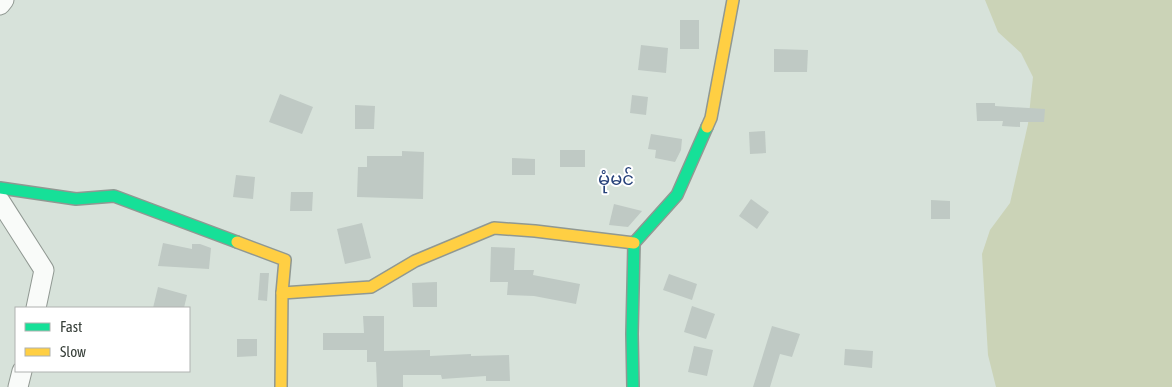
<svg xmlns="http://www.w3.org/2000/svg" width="1172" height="387" viewBox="0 0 1172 387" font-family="'Asap Condensed','Noto Sans Myanmar',sans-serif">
<rect width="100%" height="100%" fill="#d7e2da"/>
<polygon fill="#cbd3b7" points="985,0 1172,0 1172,387 996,387 988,355 982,254 990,230 1010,203 1028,124 1033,77 1021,53 998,32"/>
<g fill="#bfc9c4">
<rect x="680" y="20" width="19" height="29"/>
<polygon points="641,45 668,48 666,73 638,70"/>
<polygon points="774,49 808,50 807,72 774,72"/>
<polygon points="280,94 313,107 302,134 269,122"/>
<polygon points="632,95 648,97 646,115 630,113"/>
<polygon points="976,103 995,103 995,106 1045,109 1044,122 1020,122 1020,127 1002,126 1003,121 977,121"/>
<polygon points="355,105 375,106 374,129 355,129"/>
<polygon points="765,131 766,153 750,154 749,132"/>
<polygon points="651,134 682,139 681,150 675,162 655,158 656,150 648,149"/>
<rect x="560" y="150" width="25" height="17"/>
<polygon points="402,151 424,152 423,199 357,197 358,167 367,167 367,156 402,156"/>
<polygon points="512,158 535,159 535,175 512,175"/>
<polygon points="236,175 255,177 253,199 233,197"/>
<polygon points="291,192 313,192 312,211 290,211"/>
<polygon points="751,199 769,212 757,229 739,216"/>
<polygon points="931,200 950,201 950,219 931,219"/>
<polygon points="614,204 642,211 628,227 609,225"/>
<polygon points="362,223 371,258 345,264 337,229"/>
<polygon points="163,243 192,249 192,244 200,244 211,248 209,269 158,266"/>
<polygon points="491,247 515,248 514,270 534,270 533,275 580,284 576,304 534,296 507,295 508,282 490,282"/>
<polygon points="260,273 269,273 267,301 258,300"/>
<polygon points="669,274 697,284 692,300 663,290"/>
<polygon points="437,282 437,307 413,307 412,283"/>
<polygon points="158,287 187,295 184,308 153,308"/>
<polygon points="692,306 715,314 706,339 684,332"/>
<polygon points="363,316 384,316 384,351 430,350 430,356 471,354 471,356 509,355 510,381 486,381 486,376 442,379 441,375 403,375 403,387 377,387 376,362 367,362 367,350 323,350 323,333 364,333"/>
<polygon points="772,326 800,334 792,357 780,354 770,387 753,387"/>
<polygon points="237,339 257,339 257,356 237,357"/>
<polygon points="694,346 713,350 707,376 688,372"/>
<polygon points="845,349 873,351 872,368 844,365"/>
</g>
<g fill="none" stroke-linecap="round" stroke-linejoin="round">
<g stroke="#909892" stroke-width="21">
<g id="street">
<polyline points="0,5 4,0"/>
<polyline points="0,201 44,270 36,308"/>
<polyline points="18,387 22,371"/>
</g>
</g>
<g stroke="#909892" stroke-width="14">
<g id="fast">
<polyline points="0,188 76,199 114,196 237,242"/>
<polyline points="633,387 632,334 634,243 677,195 707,127"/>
</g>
</g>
<g stroke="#909892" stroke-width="14">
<g id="slow">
<polyline points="707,127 711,118 733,0"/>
<polyline points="237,242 285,260 282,293 281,387"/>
<polyline points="282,293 371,287 415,261 494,228 535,231 634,243"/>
</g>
</g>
<use href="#street" stroke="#f9fbf9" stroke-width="19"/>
<use href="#fast" stroke="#16e098" stroke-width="11"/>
<use href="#slow" stroke="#ffcf43" stroke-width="11"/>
</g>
<g text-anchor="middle" stroke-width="4" stroke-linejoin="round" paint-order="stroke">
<g font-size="18" fill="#27427a" stroke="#fff">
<text x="616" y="185">မုံမင်</text>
</g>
</g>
<rect x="15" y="307" width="175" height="65" fill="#ffffff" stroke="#afb2b0"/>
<rect x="25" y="323" width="25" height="8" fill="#16e098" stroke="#afb2b0"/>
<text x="60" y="332" font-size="15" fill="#373f39">Fast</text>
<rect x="25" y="348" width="25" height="8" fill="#ffcf43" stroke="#afb2b0"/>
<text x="60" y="357" font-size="15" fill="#373f39">Slow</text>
</svg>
